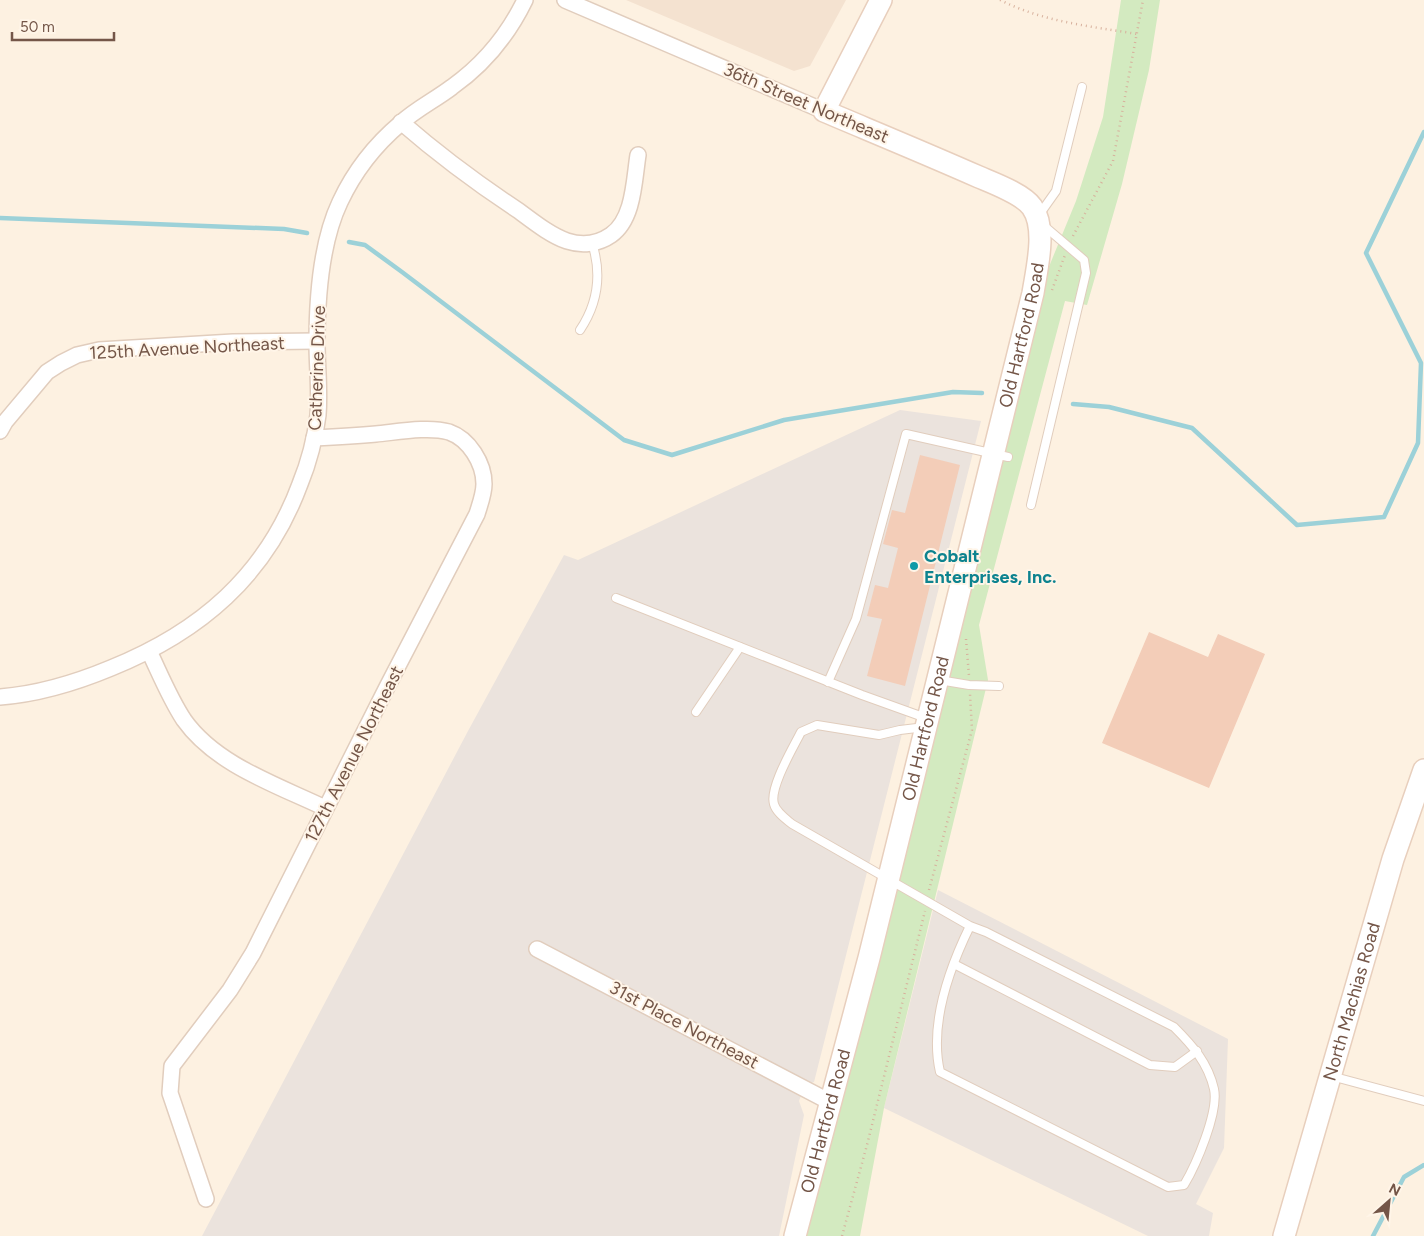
<svg xmlns="http://www.w3.org/2000/svg" width="1424" height="1236" viewBox="0 0 1424 1236" font-family="Figtree,sans-serif">
<rect width="100%" height="100%" fill="#fdf1e1"/>
<polygon fill="#f4e2d0" points="626,0 846,0 810,66 794,71"/>
<g fill="#ebe3dd">
<polygon points="900,410 981,421 814,1082 805,1085 799,1101 804,1115 779,1236 202,1236 468,731 564,555 578,560"/>
<polygon points="938,890 1228,1039 1224,1148 1196,1204 1213,1213 1209,1236 1148,1236 884,1108"/>
</g>
<polygon fill="#d3eac0" points="1121,0 1160,0 1149,70 1122,184 1087,305 1065,301 979,625 988,680 884,1108 860,1236 805,1236 1048,269 1076,201 1103,117"/>
<g fill="none" stroke-linecap="round" stroke-linejoin="round">
<g stroke="#9cd1d8" stroke-width="4.5">
<polyline points="0,218 284,229 307,233"/>
<polyline points="349,242 365,245 402,272 624,440 672,455 784,420 953,392 982,393"/>
<polyline points="1073,404 1109,407 1192,428 1297,525 1384,517 1418,443 1421,363 1366,253 1424,132"/>
<polyline points="1373,1236 1404,1177 1424,1165"/>
</g>
</g>
<g fill="#f3cdb8">
<polygon points="920,455 960,465 905,686 867,676 882,619 867,616 875,585 888,588 898,548 883,544 892,510 905,513"/>
<polygon points="1149,632 1208,657 1218,634 1265,654 1209,788 1102,743"/>
</g>
<g fill="none" stroke-linecap="round" stroke-linejoin="round">
<g stroke="#e1cdbd" stroke-width="10">
<g id="lane">
<polyline points="1039,215 1056,191 1082,87"/>
<path d="M580,330C598,303 602,274 592,243"/>
<polyline points="1031,505 1086,273 1084,260 1043,225"/>
<polyline points="616,598 862,695 926,718"/>
<polyline points="939,680 969,685 999,686"/>
<polyline points="828,682 856,619 906,434 1008,457"/>
<polyline points="696,712 740,647"/>
<path d="M925,727L900,730L879,735L817,725L801,732C793,748 769,788 774,804C776,812 786,819 792,824L970,926L986,932L1174,1027C1193,1046 1208,1063 1214,1089C1219,1112 1196,1165 1184,1185L1168,1187L940,1072C929,1024 949,969 970,926"/>
<polyline points="954,964 1150,1065 1175,1067 1197,1051"/>
<polyline points="1331,1076 1424,1101"/>
</g>
</g>
<g stroke="#e1cdbd" stroke-width="18">
<g id="street">
<polyline points="565,0 824,111"/>
<path d="M401,122C439,155 478,184 519,211C534,222 550,235 567,241C582,246 598,244 611,235C634,219 634,180 638,155"/>
<polyline points="0,431 5,422 47,372 61,363 77,355 99,350 233,342 317,341"/>
<path d="M149,651C160,674 170,699 184,720C216,765 277,785 325,808"/>
<path d="M0,697C39,694 75,683 111,668C200,632 266,576 300,484C309,462 315,439 318,415C320,391 317,367 317,343C317,299 321,242 340,202C354,172 376,144 401,123C416,109 435,100 452,87C483,65 508,35 525,0"/>
<polyline points="537,949 830,1102"/>
<path d="M206,1199L170,1093L172,1066L230,990L253,953L387,687L477,514C480,504 484,494 484,484C484,463 469,439 449,432C429,426 397,432 376,434C355,436 335,437 314,438"/>
</g>
</g>
<g stroke="#e8cfbd" stroke-width="24">
<g id="secondary">
<path id="s1" d="M795,1236L869,958L1033,293C1037,268 1047,228 1032,207C1023,194 993,183 979,177C927,154 876,133 824,111L881,0"/>
<path id="s2" d="M1284,1236L1393,859L1424,770"/>
</g>
</g>
<g stroke="#d7b09c" stroke-width="2.5" stroke-dasharray="1 4" stroke-linecap="butt">
<path d="M1000,0C1044,22 1089,26 1137,34"/>
<polyline points="1073,236 1113,161 1143,0"/>
<polyline points="1052,290 1065,255"/>
<polyline points="966,639 969,676"/>
<polyline points="929,890 972,730 970,694"/>
<polyline points="842,1236 867,1145 925,911"/>
</g>
<use href="#lane" stroke="#fff" stroke-width="8"/>
<use href="#street" stroke="#fff" stroke-width="15"/>
<use href="#secondary" stroke="#fff" stroke-width="21"/>
</g>
<circle fill="#0f9aa8" stroke="#fff5e8" stroke-width="2" cx="914" cy="566" r="5"/>
<g text-anchor="middle" stroke-width="4" stroke-linejoin="round" paint-order="stroke">
<g font-size="18" fill="#745648" stroke="#fff5e8">
<text transform="translate(806 103) rotate(23)" y="6">36th Street Northeast</text>
<text dy="6" stroke="none"><textPath href="#s1" startOffset="929">Old Hartford Road</textPath></text>
<text transform="translate(187 348) rotate(-3)" y="6">125th Avenue Northeast</text>
<text transform="translate(317 368) rotate(-88)" y="6">Catherine Drive</text>
<text dy="6" stroke="none"><textPath href="#s1" startOffset="524">Old Hartford Road</textPath></text>
<text transform="translate(354 754) rotate(-63)" y="6">127th Avenue Northeast</text>
<text dy="6" stroke="none"><textPath href="#s2" startOffset="244">North Machias Road</textPath></text>
<text transform="translate(684 1025) rotate(28)" y="6">31st Place Northeast</text>
<text dy="6" stroke="none"><textPath href="#s1" startOffset="119">Old Hartford Road</textPath></text>
</g>
<g font-size="18" font-weight="bold" fill="#0d838f" stroke="#fff5e8" text-anchor="start">
<text x="924" y="562">Cobalt<tspan x="924" dy="21">Enterprises, Inc.</tspan></text>
</g>
</g>
<g transform="translate(1389 1201) rotate(27)" stroke="#fff5e8" stroke-width="4" paint-order="stroke">
<path d="M0-4L9 19L0 12L-9 19Z" fill="#745648"/>
<text y="-8" font-size="14" font-weight="bold" text-anchor="middle" fill="#745648">N</text>
</g>
<path d="M12 32v8h102v-8" fill="none" stroke="#745648" stroke-width="2.5"/>
<text x="20" y="32" font-size="15" fill="#745648" stroke="#fff5e8" stroke-width="4" paint-order="stroke">50 m</text>
</svg>
